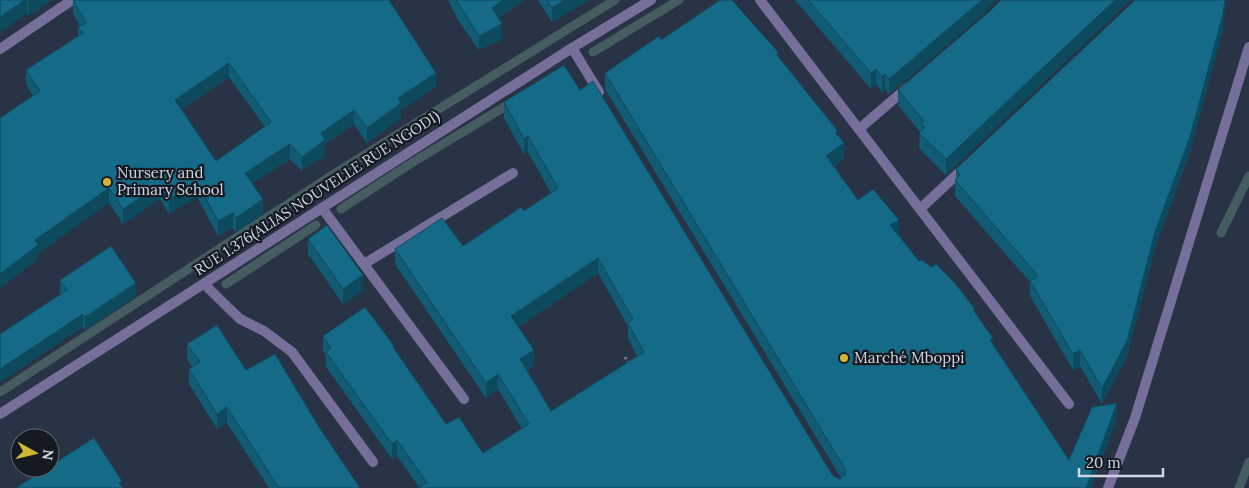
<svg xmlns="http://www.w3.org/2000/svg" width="1249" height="488" viewBox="0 0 1249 488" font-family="Lora,serif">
<rect width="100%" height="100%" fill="#283345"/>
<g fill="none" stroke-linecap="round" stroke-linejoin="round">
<g stroke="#455c60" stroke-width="9">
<polyline points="593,52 679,0"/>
<polyline points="341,209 410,164 514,101"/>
<polyline points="1221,233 1249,176"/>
<polyline points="226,284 316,225"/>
<polyline points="0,392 337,172 615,0"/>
<polyline points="1239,488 1249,462"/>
</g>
<polyline stroke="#6f7988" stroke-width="3" stroke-dasharray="2.5 2.5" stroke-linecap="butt" points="625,357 629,364"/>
<g stroke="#766f9a" stroke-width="10">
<polyline points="572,48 599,92"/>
<polyline points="859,129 908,87"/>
<polyline points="322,208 464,399"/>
<polyline points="920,209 965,167"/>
<polyline points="364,264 513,173"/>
<polyline points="204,284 240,319 264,331 292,352 373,462"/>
<polyline points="1108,488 1135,418 1249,47"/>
</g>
<g stroke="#766f9a" stroke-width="10">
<polyline points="760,0 1069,404"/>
<polyline points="0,49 72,0"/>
<polyline points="0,414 572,48 651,0"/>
</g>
</g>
<g fill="#115b74" fill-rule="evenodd">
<polygon points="0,0 51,0 36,11 28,15 27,14"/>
<path d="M73,0H389L436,87L401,110V118L367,143L354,124L325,144V155L302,171L290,159L252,183L263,214L236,232L233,228L218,236L197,197L169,214L160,199L123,224L109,203L38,253V259L0,288V118L33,96L26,84V70L78,36V27L80,26L73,13ZM229,77L265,127L216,161L182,109Z"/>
<polygon points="448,0 524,0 498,18 502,39 479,50 458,20"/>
<polygon points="538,0 589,0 552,22"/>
<polygon points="795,0 996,0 980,17 889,94 885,89 882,92 876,84 871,89"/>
<polygon points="990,11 946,175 919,148 920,132 898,105 898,90"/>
<polygon points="1223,29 1190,152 1155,248 1127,356 1102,404 1080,366 1073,370 1030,296 1030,282 955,196 955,180 956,179 956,169"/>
<path d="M661,40L778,57L837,135L844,158L834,166L858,200L899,235L919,261L975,312L993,344L1069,460L1117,418L1091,488L419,487L397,456L392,459L326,367V356L323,351V336L394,348L446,424L483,453L522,429L498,389L486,398L395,264V249L463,246L524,211L551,193L528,152L524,154L504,118V102L580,90L833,476L840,479L841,478L605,89V73ZM598,273L628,326V339L637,356L551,411L527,370L534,365L518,327Z"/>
<polygon points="308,239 363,291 343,304 308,254"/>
<polygon points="60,280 136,296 85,330 60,293"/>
<polygon points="187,344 246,370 319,427 360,488 269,488 227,423 217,429 189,384 189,369 192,367 187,359"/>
</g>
<g fill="#0e4a5e">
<polygon points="25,0 27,0 27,14 0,32 0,17"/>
<polygon points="28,0 51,0 36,11 28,15"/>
<polygon points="503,0 524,0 492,22 492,8"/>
<polygon points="565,0 589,0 552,22 552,8"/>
<polygon points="982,0 996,0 980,17 889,94 889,79"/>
<polygon points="1115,0 1131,0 946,175 946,159"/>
<polygon points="1225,0 1226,0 1223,29 1190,152 1155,248 1127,356 1102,404 1102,388"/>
<polygon points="502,24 502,39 479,50 479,36"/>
<polygon points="229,63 229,77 175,114 175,100"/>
<polygon points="876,69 876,84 871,89 871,73"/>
<polygon points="436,73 436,87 401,110 401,118 367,143 367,128 398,98"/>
<polygon points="885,74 885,89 882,92 882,76"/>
<polygon points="354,110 354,124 325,144 325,155 302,171 302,157 321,133"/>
<polygon points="528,136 528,152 524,154 524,139"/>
<polygon points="844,143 844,158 826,171 826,156"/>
<polygon points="290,144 290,159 245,187 245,173"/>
<polygon points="197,182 197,197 169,214 169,199"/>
<polygon points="160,185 160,199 123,224 123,209"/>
<polygon points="109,188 109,203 38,253 38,259 0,288 0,274 35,240"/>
<polygon points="263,199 263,214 236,232 236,218"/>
<polygon points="233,213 233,228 218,236 218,221"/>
<polygon points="899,220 899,235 890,225"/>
<polygon points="598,258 598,273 511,332 511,316"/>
<polygon points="363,275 363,291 343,304 343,289"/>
<polygon points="136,283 136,296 85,330 85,317"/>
<polygon points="83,314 83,327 0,382 0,369"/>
<polygon points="534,350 534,365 520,374 520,359"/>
<polygon points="1080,350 1080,366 1073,370 1073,354"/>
<polygon points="498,374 498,389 486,398 486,383"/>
<polygon points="1117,403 1117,418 1091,488 1086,488"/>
<polygon points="227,407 227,423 217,429 217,414"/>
<polygon points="397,440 397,456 392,459 392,444"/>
</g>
<g fill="#146a87" stroke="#0e4a5e" fill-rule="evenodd">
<polygon points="0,0 25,0 0,17"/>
<path d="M73,0H389L436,73L398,98L401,103L367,128L354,110L321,133L325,140L302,157L290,144L245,173L263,199L236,218L233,213L218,221L197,182L169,199L160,185L123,209L109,188L35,240L38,245L0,274V118L40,91L26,70L83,33L78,27L86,23ZM229,63L271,122L216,161L175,100Z"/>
<polygon points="456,0 503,0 492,8 502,24 479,36"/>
<polygon points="547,0 565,0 552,8"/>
<path d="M720,0H732L778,52L777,55L837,130L836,133L844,143L826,156L858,200L873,189L899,220L890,225L919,261L922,260L931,267L936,264L954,282L975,309L973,310L993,338L990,340L1069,460L1092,407L1117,403L1086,488H417L427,483L397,440L392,444L326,352L331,348L323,336L365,307L394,346L393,347L446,424L459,417L483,453L529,424L498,374L486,383L395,249L442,218L463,246L521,207L524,211L558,188L528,136L524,139L504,102L564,65L580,90L593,81L833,476L840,479L845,475V469L605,73L659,36L661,40ZM598,258L633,319L628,323L644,352L551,411L520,359L534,350L511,316Z"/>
<polygon points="808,0 982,0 889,79 885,74 882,76 876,69 871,73"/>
<polygon points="1001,0 1115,0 946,159 919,133 925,127 921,124 924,121 898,90 990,11"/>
<polygon points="1135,0 1225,0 1223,14 1190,137 1155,232 1127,341 1102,388 1080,350 1073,354 1030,281 1038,276 955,180 960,175 956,169"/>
<polygon points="327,225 363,275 343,289 308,239"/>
<polygon points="111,246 136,283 85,317 83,314 0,369 0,334 67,290 60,280"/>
<polygon points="217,325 246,370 275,354 319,427 360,488 279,488 227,407 217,414 189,369 200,362 187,344"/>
<polygon points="94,438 122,481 119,483 123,488 16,488 47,468 50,468 50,466"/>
</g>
<g fill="#d4b635" stroke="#151a22" stroke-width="2">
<circle cx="107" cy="182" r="5"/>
<circle cx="844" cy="358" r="5"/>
</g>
<g text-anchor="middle" stroke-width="4.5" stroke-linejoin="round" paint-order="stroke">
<g font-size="15" fill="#d0d7e2" stroke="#151a22" text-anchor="start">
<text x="117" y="178">Nursery and<tspan x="117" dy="17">Primary School</tspan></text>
<text x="854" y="363">Marché Mboppi</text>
</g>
<g font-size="15" fill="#d0d7e2" stroke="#151a22">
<text transform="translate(317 193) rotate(-33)" y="5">RUE 1.376(ALIAS NOUVELLE RUE NGODI)</text>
</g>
</g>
<g transform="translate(35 453) rotate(98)"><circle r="24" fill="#151a22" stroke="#60666f"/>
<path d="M0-4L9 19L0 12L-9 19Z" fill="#d4b635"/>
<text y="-8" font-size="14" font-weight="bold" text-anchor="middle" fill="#d0d7e2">N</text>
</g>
<path d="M1079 468v8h84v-8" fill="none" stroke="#d0d7e2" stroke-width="2.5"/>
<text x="1086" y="468" font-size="15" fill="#d0d7e2" stroke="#151a22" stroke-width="4" paint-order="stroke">20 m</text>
</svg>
